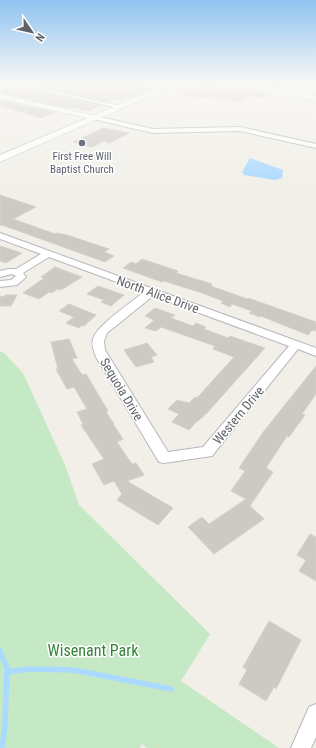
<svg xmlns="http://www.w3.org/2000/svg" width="316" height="748" viewBox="0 0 316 748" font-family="'Roboto Condensed',sans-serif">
<rect width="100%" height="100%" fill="#f1efe8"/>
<polygon fill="#c5e8c5" points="0,351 5,354 23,373 65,465 79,505 210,634 181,681 279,748 147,748 142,744 140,748 0,748"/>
<polygon fill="#aadaff" points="250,158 283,170 282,178 275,180 244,175 242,172"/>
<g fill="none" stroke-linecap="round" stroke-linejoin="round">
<g stroke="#aadaff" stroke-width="5.5">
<polyline points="0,651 7,668 5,725 2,748"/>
<polyline points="7,672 29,669 74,670 171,689"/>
</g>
</g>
<g fill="#cccac5" stroke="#d6d1c6">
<polygon points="39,83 131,83 149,90 123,100 116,99 109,102 33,85"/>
<polygon points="252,83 287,83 278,88"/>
<polygon points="202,84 246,92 246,89 268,93 260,98 250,96 238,102 208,96 203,98 180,94"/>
<polygon points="12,87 24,88 100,106 88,111 69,107 67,108 0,93 0,91"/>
<polygon points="0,100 55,112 42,118 0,106"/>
<polygon points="104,128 129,133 109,143 104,141 92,147 73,142"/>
<polygon points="0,195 36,207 13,219 55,234 57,233 67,235 109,249 104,252 114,256 105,262 2,225 0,226"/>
<polygon points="0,246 22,253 6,263 0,261"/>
<polygon points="142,259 178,271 176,273 212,284 211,286 247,299 248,298 316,322 316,331 312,330 308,335 261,316 260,317 249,313 252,311 232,304 230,307 221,303 223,301 202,293 164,281 162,282 123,268 131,262 136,264"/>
<polygon points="55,267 82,277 61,290 57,289 52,293 49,292 39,299 23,293 44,278 41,277"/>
<polygon points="98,286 124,295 111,306 101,302 104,300 87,294"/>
<polygon points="5,295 17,295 11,306 0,306 0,296 4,297"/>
<polygon points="69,304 96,315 84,326 82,325 79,328 66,323 74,317 59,311"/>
<polygon points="155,308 175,315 171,318 193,326 196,323 206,327 204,329 228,338 230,336 265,348 207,413 198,421 197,421 189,430 172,422 179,414 168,409 177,400 189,403 195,397 197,398 234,357 213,349 215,346 161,327 156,331 145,328 154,320 145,316"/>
<polygon points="69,339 77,358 72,359 82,375 86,374 108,411 106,412 114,424 113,424 123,439 117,442 132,464 136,463 144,475 127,481 173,508 158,525 117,500 122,494 114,481 104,485 92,464 104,459 81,425 83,424 77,412 87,409 74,387 67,389 56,369 58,369 51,342"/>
<polygon points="147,343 157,355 151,357 154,362 136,367 124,350"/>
<polygon points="316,366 316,394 302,414 305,415 289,437 287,436 266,468 273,472 250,506 264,519 214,554 188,527 202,517 209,524 246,499 231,491 245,471 239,468 264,431"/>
<polygon points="310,534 316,537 316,581 299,571 306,560 297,555"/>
<polygon points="269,621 301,640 276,689 274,687 266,701 239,684 247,670 243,667"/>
</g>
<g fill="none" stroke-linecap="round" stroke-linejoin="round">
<g stroke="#b5b8bc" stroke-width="2">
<g id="minor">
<polygon points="8,83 18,83 125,107 122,109"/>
<polygon points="132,83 143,83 167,89 164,91"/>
<polygon points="95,116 153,129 240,127 316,144 316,148 240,131 153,133 93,119 92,118"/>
<path d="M0,233L316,348V356L298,349L212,456L164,463L159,462L96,357C94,351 91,345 93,339C97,325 132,302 144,292L49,257L23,273L26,277L17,285L0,287V281L11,280L16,276L12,274L0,277V271L9,269H16L41,254L0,239ZM153,296L289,346L203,447L168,452L105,350L104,341L107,333Z"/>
<polygon points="316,704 316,737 311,748 291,748 309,707"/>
</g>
</g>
<g stroke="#b5b8bc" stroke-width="1">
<polygon id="tertiary" points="0,94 95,116 99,118 95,120 0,98"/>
</g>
<g stroke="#b6babf" stroke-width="1">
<g id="secondary">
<polygon points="170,83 180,83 0,162 0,155"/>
<polygon points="226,83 243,83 316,96 316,100 230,85"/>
</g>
</g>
<use href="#minor" fill="#fff" fill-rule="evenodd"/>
<use href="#tertiary" fill="#fff" fill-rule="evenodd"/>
<use href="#secondary" fill="#fff" fill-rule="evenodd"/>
</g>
<linearGradient id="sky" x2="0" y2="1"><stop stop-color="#8fc3f1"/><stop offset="0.44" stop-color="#f9f8f5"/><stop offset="1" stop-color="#f9f8f5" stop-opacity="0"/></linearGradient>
<rect width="316" height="188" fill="url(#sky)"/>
<circle fill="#6b7280" stroke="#fff" stroke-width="1.5" cx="82" cy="143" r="4"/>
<g text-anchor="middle" stroke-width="3" stroke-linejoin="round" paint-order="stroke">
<g font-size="11" fill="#5b616d" stroke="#fff">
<text x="82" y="160">First Free Will<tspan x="82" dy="13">Baptist Church</tspan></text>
</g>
<g font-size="13" fill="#5f6368" stroke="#fff">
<text transform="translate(158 294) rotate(20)" y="5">North Alice Drive</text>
<text transform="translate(122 389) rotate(59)" y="5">Sequoia Drive</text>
<text transform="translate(238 415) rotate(-50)" y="5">Western Drive</text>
</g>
<g font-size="16" fill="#348238" stroke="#fff">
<text x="93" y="656">Wisenant Park</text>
</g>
</g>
<g transform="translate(32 32) rotate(124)" stroke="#ffffff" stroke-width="3" paint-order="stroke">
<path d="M0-3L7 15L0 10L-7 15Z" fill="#5f6368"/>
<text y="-6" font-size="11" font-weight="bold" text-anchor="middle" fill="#5f6368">N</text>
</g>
</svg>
